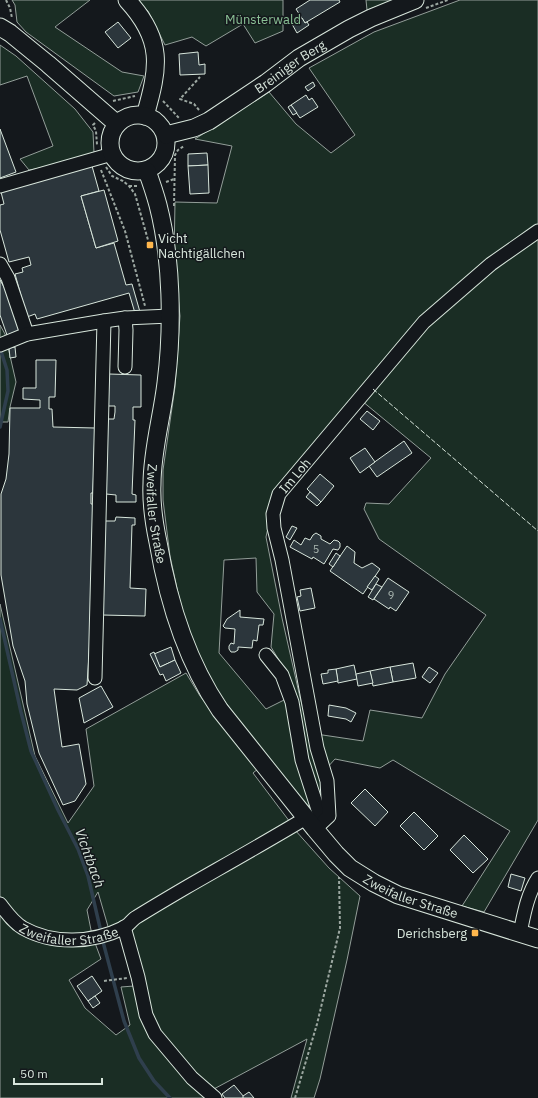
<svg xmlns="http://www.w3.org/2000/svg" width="538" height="1098" viewBox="0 0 538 1098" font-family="'IBM Plex Sans',sans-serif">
<rect width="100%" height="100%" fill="#14181c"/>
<g fill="#1a2d24" stroke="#939e99" fill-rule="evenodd">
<polygon points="12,0 90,0 55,27 122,72 144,76 138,92 114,96 26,32 17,22 15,5"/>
<polygon points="137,0 283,0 283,31 255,43 243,24 206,46 192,37 165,45 148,11"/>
<polygon points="366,0 395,0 367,10"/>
<path d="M460,0H538V226L464,280L276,492L266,537L282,618L299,693L325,798L308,806L259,750L216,689L190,636L182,611L170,556L163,500V470L175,387L180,316L174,257L175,202L217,203L232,146L195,139L269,92L296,124L331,153L355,135L309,68L374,32ZM256,558L257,592L274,614L271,647L285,670L292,696L266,709L219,653L224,560Z"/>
<polygon points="0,45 16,56 75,109 93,132 94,153 59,165 29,170 20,159 53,146 27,76 0,85"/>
<polygon points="538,238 538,820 484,912 462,906 510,831 393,760 380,768 335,759 326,769 316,734 363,741 370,710 422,718 445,674 486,615 379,539 364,509 366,503 389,504 431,458 362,401 435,319 497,267"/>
<polygon points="0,325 5,334 16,382 10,407 8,422 0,422"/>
<polygon points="0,604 35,756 68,823 94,786 86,729 186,673 200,696 259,768 253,773 290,822 109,930 98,892 87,910 92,935 101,959 69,980 85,1008 116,1035 130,1025 121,987 134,986 129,934 134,922 295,830 329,868 360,896 347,960 320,1079 314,1098 291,1098 307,1039 212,1090 212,1098 0,1098"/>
</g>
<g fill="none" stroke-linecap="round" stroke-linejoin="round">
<g stroke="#2f3f4d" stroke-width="3.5">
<polyline points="0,427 8,391 7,370 0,348"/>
<polyline points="0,619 21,712 31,751 58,810 78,849 88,876 101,932"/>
<polyline points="102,938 124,1021 139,1058 154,1081 170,1098"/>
</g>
</g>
<g fill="#2c363c" stroke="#d8e6dc">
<polygon points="310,0 339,0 340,2 305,23 296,9"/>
<polygon points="302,18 305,23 307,22 309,25 297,33 292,24"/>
<polygon points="118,22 131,38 118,48 105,32"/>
<polygon points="198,52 199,65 205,64 205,74 180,75 179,54"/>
<polygon points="313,82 315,86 308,91 305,87"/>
<polygon points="306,95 309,100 312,98 318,107 300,118 291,105"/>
<polygon points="291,105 297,113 293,115 288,107"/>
<polygon points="0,129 16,172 0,178"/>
<polygon points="207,153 208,165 188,166 188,154"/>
<polygon points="208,165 209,193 190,194 188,166"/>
<polygon points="92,166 99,191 81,196 96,248 114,243 126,285 132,284 140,312 135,313 129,293 37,319 35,314 27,317 15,274 23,272 22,268 31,265 29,257 9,262 0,230 0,205 4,204 1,192"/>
<polygon points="104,190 118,241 96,248 81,196"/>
<polygon points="0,280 8,294 21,330 7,335 0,315"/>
<polygon points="15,347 16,357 10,358 9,348"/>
<polygon points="36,360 56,360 55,397 49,397 49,409 52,409 53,427 95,428 93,493 91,493 91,504 93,504 90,639 87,685 77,690 54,689 62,747 79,744 86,784 75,801 63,805 39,753 27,704 25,681 13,646 1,575 1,494 6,479 9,454 10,408 40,408 40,400 23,399 23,388 36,388"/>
<polygon points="109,374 141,375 141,407 133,407 133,420 135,420 132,494 136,495 136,502 116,502 116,495 106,494 107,419 114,419 115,412 115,406 108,406"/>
<polygon points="367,411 380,421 373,430 360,419"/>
<polygon points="404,441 412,453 377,477 369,466"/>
<polygon points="365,448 375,462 360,473 350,458"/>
<polygon points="320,474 334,486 321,502 307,489"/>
<polygon points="310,492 321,502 317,506 306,497"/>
<polygon points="116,517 135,518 135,525 132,525 130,588 146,589 145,616 102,615 105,521 115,521"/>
<polygon points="292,526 297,528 290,540 286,537"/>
<polygon points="316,533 321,536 321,539 330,544 334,540 338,541 340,543 340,547 338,550 333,549 324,564 313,557 312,559 290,547 294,540 301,545 305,538 310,540 313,535"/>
<polygon points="347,546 355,552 354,563 362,568 372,563 380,569 363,594 330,571"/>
<polygon points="336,553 340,556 333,567 329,564"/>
<polygon points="375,576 379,579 372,590 367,587"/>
<polygon points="388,578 409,592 396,611 390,607 389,609 374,599"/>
<polygon points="376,584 382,587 373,600 368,597"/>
<polygon points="311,588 315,608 300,611 297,597 301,596 300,590"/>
<polygon points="240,610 240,617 264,619 263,625 259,625 257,641 253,640 252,648 238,647 238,650 235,652 231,652 229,649 229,646 231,643 234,644 235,629 225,628 223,626 227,619"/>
<polygon points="171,647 175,660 160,667 154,654"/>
<polygon points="154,652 160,667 175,660 181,673 166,681 163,674 160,675 150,654"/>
<polygon points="413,663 416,678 393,682 390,667"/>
<polygon points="354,665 357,679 338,683 336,669"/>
<polygon points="390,667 393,682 373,686 370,671"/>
<polygon points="429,667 438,673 430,683 422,677"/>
<polygon points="336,669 338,681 323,684 321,674 328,673 328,670"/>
<polygon points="370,671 373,683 358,686 356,674"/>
<polygon points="101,686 113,707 84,723 79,698"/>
<polygon points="329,705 346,708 356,713 351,722 346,719 328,716"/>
<polygon points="365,789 388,812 375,826 351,803"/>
<polygon points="414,812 438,836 424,850 400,826"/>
<polygon points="464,835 488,859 473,873 450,850"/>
<polygon points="511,874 525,878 521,891 508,887"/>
<polygon points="92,976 102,991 88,1001 77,986"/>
<polygon points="95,996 100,1003 93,1008 88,1001"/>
<polygon points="234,1085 244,1097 243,1098 225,1098 222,1094"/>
<polygon points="249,1092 254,1098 243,1098 243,1096"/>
</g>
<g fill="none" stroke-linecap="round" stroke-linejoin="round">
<g stroke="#d8e6dc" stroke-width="15">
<g id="minor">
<polyline points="0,186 112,154"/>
<polyline points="0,264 8,278 27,334"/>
<polyline points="0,345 27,334 104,321 125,318 170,316"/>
<polyline points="125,367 126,330 125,318"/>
<polyline points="266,655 282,675 292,702 302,760 322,822"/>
<polyline points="95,678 104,321"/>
<path id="s1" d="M315,829L329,816L327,781L317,748L282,560L274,528L273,514L279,494L424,322L491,264L538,231"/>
<path id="s2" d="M0,904C7,913 13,922 23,928C53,945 93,943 123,928C128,926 131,921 135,918C151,908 168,898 185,888C225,865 266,842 306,818"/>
<polyline points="124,927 138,977 146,1015 155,1034 192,1078 215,1098"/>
<path d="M520,933C524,914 527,895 538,878"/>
</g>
</g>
<g stroke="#d8e6dc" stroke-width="19">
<g id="major">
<path d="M127,0C164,40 159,67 145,116"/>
<polyline points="0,27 10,33 48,64 117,124"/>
<circle cx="138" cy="143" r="28"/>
<path id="s3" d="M166,135L194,128L209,121L266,83L299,58L349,29L371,18L415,0"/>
<path id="s4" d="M147,171C151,182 155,194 158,205C172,259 173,328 166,383C162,417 152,450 152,484C151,504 154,523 158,542C168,601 186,660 220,710L315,829L336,854L350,868L374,883L398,895L538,939"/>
</g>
</g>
<g stroke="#9da8a2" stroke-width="2" stroke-dasharray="3 2" stroke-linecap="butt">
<polyline points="6,0 10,8 12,18"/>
<polyline points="426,8 448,0"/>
<polyline points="113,101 135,96"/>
<polyline points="163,101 179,118"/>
<polyline points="199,110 194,104 180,99 200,77"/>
<polyline points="95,123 93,125 96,131 97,145"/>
<polyline points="106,167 112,176 123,181 129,186 135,194 148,240 151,245"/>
<polyline points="101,170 125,231 145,306"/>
<polyline points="166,182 174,179"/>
<polyline points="129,186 138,186"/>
<polyline points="174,206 175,155 178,150 184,146"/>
<polyline points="104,981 127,978"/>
<polyline points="295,1098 317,1024 340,928 339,877"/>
</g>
<use href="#minor" stroke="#14181c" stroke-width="13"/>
<use href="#major" stroke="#14181c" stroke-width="17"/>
<polyline stroke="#d8e6dc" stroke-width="1" stroke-dasharray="5 2" stroke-linecap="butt" points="373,389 538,531"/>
</g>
<g fill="#ffb74d" stroke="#14181c" stroke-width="1.5">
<rect x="146" y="241" width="8" height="8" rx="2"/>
<rect x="471" y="929" width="8" height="8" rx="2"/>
</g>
<g text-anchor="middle" stroke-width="3" stroke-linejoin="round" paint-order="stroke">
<g font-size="11" fill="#adbab4">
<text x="316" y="553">5</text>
<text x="391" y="599">9</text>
</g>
<g font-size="13" fill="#8ac095" stroke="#14181c">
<text x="263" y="24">Münsterwald</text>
</g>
<g font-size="13" fill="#d8e6dc" stroke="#14181c">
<text dy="5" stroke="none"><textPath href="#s3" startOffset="143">Breiniger Berg</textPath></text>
<text dy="5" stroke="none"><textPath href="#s1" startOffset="372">Im Loh</textPath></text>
<text dy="5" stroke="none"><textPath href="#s4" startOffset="347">Zweifaller Straße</textPath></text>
<text dy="5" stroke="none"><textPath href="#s4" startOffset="828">Zweifaller Straße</textPath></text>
<text dy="5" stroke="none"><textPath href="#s2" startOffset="81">Zweifaller Straße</textPath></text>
</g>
<g font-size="13" fill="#d8e6dc" stroke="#14181c" text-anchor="start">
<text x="158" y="243">Vicht<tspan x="158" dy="15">Nachtigällchen</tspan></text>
<text x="467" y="938" text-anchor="end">Derichsberg</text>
</g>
<g font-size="14" font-style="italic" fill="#d8e6dc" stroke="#14181c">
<text transform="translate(90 858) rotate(70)" y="5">Vichtbach</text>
</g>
</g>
<path d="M14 1078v6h88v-6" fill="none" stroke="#d8e6dc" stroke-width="2"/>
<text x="20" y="1078" font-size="12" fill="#d8e6dc" stroke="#14181c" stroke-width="3" paint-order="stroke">50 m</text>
</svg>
